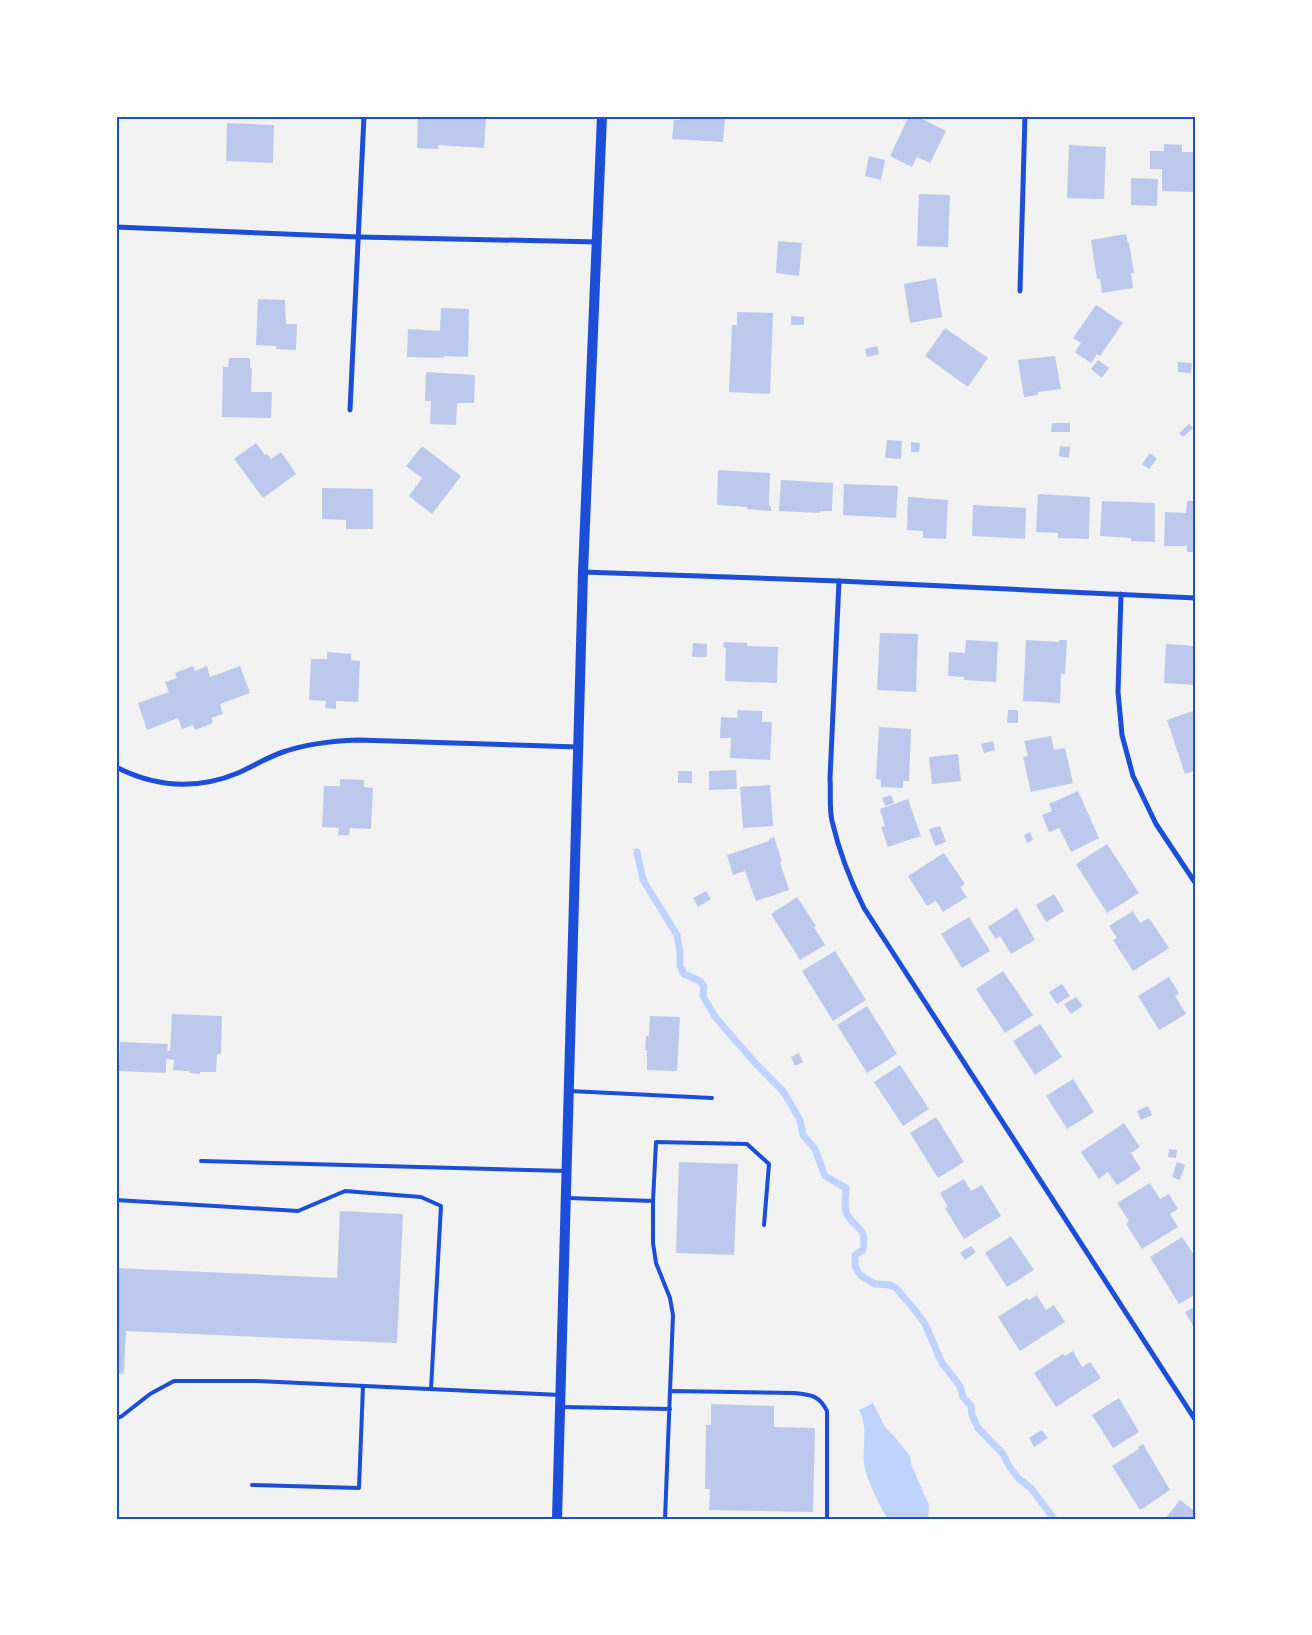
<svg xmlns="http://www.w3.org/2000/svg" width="1312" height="1635" viewBox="0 0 1312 1635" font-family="Jost,sans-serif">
<rect width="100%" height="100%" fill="#f2f2f2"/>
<path fill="#bfd3fe" d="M873,1403L885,1427L894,1436L910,1456L911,1464L929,1505L928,1519H888C881,1509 865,1476 864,1464C862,1444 869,1430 859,1410Z"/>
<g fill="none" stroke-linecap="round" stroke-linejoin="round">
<path stroke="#bfd3fe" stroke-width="7" d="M637,852L643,880L677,935L680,952V966L684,974L700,981L704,986L703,996L716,1018L756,1064L783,1091L800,1120L803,1135L815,1149L825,1176L846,1188C846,1197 843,1209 848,1216C857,1230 867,1227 863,1250L855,1255V1266L860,1275L875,1284L890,1285L896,1288L918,1314L925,1324L942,1363L960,1386L963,1397L971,1406L972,1415L978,1428L1003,1454L1009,1466L1018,1478L1031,1488L1054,1519"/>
</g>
<g fill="#bdc9ec">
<polygon points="116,116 119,116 118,144 116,144"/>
<polygon points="418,116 486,117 484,148 438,145 438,149 417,148"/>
<polygon points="680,116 725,116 723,142 672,139 674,120 680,120"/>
<polygon points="909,116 916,116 946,131 930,163 917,157 912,167 890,156"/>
<polygon points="227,123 274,125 273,163 226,161"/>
<polygon points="1164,144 1182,145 1182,152 1194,152 1193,192 1162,191 1162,169 1150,169 1150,151 1164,151"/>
<polygon points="1069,145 1106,147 1104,199 1067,198"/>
<polygon points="869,156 885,160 881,180 865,176"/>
<polygon points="1131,178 1158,179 1157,206 1131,205"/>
<polygon points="919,194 950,195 948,247 917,246"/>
<polygon points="1126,234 1128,243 1129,243 1134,273 1131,273 1133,288 1102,293 1100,279 1097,279 1091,240"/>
<polygon points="778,241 802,243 799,276 776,273"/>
<polygon points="936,278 942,317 910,323 904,284"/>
<polygon points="258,299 285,300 286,324 297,324 296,350 276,349 276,346 256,345"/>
<polygon points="1096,305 1123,323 1100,356 1097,354 1091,363 1075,352 1081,343 1073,338"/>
<polygon points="441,308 469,309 468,357 444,356 444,358 407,357 408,329 440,331"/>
<polygon points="737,312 773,313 770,394 729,392 732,325 737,325"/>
<polygon points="791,316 804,317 804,325 791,325"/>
<polygon points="945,328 988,358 968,387 925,356"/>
<polygon points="877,346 879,354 867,357 865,349"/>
<polygon points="1055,356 1061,389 1038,392 1038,395 1024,397 1018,360"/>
<polygon points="229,358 250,358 250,368 252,368 251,392 272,392 271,418 222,417 223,367 228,367"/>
<polygon points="1098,360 1109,368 1102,378 1091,369"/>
<polygon points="1178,362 1192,363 1191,373 1178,372"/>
<polygon points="426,372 475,375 474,403 457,403 456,425 430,424 431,401 425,401"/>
<polygon points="1052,423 1070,423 1070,432 1051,432"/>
<polygon points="1189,424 1193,428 1183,437 1179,433"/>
<polygon points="887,440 902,441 901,459 885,458"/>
<polygon points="911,442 920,443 919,452 911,452"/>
<polygon points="256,443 265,455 267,454 271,459 281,452 296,474 263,498 234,459"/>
<polygon points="422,446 461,476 432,514 409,496 422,478 406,466"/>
<polygon points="1060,446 1070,447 1069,458 1059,456"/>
<polygon points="1150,453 1157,459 1149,469 1142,464"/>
<polygon points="718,470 770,473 769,506 771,506 771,511 747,509 747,507 717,505"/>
<polygon points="781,480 833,483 832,511 820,511 820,513 779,511"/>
<polygon points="844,484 898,486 896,518 843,515"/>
<polygon points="322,488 373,489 373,529 346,529 346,520 322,519"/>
<polygon points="1038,494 1090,497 1089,539 1058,538 1058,533 1036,532"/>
<polygon points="908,497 948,500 946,539 923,538 923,531 907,530"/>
<polygon points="1102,501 1155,503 1155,542 1131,541 1131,538 1100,536"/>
<polygon points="1187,501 1196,501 1196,552 1187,552 1187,546 1164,546 1165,512 1186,513"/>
<polygon points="973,505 1026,508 1025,539 972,536"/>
<polygon points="880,633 918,634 916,692 877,690"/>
<polygon points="966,640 998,642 996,682 964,680 964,677 948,676 949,652 965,653"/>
<polygon points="1026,640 1059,642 1059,640 1067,640 1065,674 1061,674 1060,703 1023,701"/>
<polygon points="724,642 747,643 747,646 778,647 777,683 725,681 726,648 723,647"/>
<polygon points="693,643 707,644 707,657 692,657"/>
<polygon points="1166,644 1196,646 1196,685 1164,683"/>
<polygon points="327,652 351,654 351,660 360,661 358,702 336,701 336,709 325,708 326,701 309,700 311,659 327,659"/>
<polygon points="193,666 195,671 207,666 210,677 240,666 250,693 220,704 223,714 211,718 213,723 195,730 193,725 182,729 178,718 147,730 138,703 169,692 165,682 177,678 175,673"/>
<polygon points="738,710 762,711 762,722 772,722 770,760 730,758 731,738 720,738 721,717 737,718"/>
<polygon points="1008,710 1018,710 1018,723 1007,723"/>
<polygon points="1196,710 1196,770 1185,774 1167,720"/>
<polygon points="879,727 911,729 909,781 903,781 903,788 881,787 881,780 876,779"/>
<polygon points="1051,736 1054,750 1065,748 1073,783 1031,792 1023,757 1028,756 1024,741"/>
<polygon points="993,741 995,750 984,753 981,744"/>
<polygon points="958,754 961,781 932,784 929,757"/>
<polygon points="736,770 737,789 709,790 709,771"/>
<rect x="678" y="771" width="14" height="12"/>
<polygon points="340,779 364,780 364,787 373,788 371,829 350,828 349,835 338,835 339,828 322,827 324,786 340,786"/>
<polygon points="770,785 773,826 743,828 740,787"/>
<polygon points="1078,791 1099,838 1071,852 1059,828 1049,832 1042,815 1052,811 1049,804"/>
<polygon points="891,795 894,803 885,806 882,798"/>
<polygon points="908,799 921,836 888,847 881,827 885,826 880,809"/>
<polygon points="940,826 946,842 935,846 929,829"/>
<polygon points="1030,832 1033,840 1027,843 1024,835"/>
<polygon points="774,837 782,861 780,862 789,890 756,901 745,871 733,875 727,855 769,841 769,839"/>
<polygon points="1107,844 1139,893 1107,913 1076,864"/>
<polygon points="944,853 965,884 960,887 967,897 943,912 936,901 927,906 908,876"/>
<polygon points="706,891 711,899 698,907 693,898"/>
<polygon points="1054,894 1064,911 1046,922 1036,905"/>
<polygon points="797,897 816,926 814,927 825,945 800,960 771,914"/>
<polygon points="1017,908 1035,940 1011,954 1000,936 996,939 988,927"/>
<polygon points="1133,911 1140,923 1149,918 1169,948 1133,971 1113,940 1117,938 1109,926"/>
<polygon points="969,917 990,951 962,968 941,934"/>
<polygon points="835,951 866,1000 833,1021 802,971"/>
<polygon points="1003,971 1033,1015 1005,1033 976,989"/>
<polygon points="1169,977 1179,993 1175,996 1186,1014 1159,1030 1138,996"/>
<polygon points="1062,984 1070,996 1057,1004 1049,992"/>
<polygon points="1076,997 1083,1006 1071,1014 1064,1004"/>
<polygon points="867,1006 897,1054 867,1073 837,1025"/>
<polygon points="172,1014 222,1016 221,1054 217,1054 216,1072 200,1072 200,1074 189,1073 189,1071 173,1070 174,1060 166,1059 166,1073 119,1071 120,1042 168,1044 167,1051 170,1051"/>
<polygon points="650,1016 680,1017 677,1071 647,1070 647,1051 645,1050 646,1036 649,1036"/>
<polygon points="1040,1024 1062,1057 1035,1075 1013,1041"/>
<polygon points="799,1053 803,1062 795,1066 791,1057"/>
<polygon points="900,1065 929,1109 903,1126 874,1082"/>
<polygon points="1073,1079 1094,1112 1067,1129 1046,1096"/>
<polygon points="1148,1106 1152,1115 1141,1120 1137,1111"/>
<polygon points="936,1117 964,1162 938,1178 910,1133"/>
<polygon points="1124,1123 1140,1147 1131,1153 1141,1169 1117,1185 1108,1172 1099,1179 1081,1152"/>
<polygon points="1169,1149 1177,1150 1176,1158 1168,1157"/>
<polygon points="679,1162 738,1164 734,1255 676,1253"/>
<polygon points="1177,1162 1185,1165 1180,1180 1172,1177"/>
<polygon points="964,1179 971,1191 982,1185 1001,1216 964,1239 945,1208 948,1207 940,1193"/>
<polygon points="1150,1183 1160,1199 1169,1194 1178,1209 1170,1214 1178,1227 1142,1249 1126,1224 1129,1221 1117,1203"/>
<polygon points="340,1211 403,1214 397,1343 126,1331 124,1374 116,1373 116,1268 337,1278"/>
<polygon points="1011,1236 1034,1270 1007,1287 985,1253"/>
<polygon points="1182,1237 1196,1258 1196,1294 1179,1304 1150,1257"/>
<polygon points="971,1246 976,1252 965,1260 960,1253"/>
<polygon points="1037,1295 1046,1310 1054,1305 1065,1322 1020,1351 998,1317 1027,1298 1029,1300"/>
<polygon points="1196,1306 1196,1331 1185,1312"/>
<polygon points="1073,1351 1082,1367 1090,1362 1101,1378 1056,1407 1034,1373 1063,1354 1065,1356"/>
<polygon points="1119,1398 1139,1432 1113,1448 1092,1415"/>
<polygon points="711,1404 774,1406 774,1427 815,1428 813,1512 709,1510 710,1489 705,1489 706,1425 711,1425"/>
<polygon points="1042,1430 1048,1438 1034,1447 1029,1438"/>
<polygon points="1143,1444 1170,1490 1140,1510 1112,1466 1139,1449 1138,1447"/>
<polygon points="1180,1500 1196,1512 1196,1519 1165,1519"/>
</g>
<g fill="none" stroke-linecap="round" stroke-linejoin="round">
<g stroke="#1d4ed8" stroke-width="4">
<polyline points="570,1091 712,1098"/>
<polyline points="201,1161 566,1171"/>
<polyline points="568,1198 653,1201 653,1243 656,1263 670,1298 673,1315 670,1391"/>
<polyline points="116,1200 298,1211 345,1191 421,1197 441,1206 431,1389"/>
<polyline points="653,1201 656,1142 747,1144 769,1164 764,1225"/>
<polyline points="562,1407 670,1409"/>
<polyline points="116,1419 122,1416 150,1394 174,1381 257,1381 560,1395"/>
<polyline points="252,1485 359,1488 363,1386"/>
<path d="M665,1519L670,1391L794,1393C811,1395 819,1395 827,1411V1519"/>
</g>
<g stroke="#1d4ed8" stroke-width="5">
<polyline points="116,227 359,237 598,242"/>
<polyline points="1020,291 1025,116"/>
<polyline points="350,410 364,116"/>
<polyline points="583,572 839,581 1196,598"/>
<path d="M839,581L830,778C831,793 829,807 832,821C839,851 850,880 864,908L1196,1421"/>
<polyline points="1121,594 1118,692 1122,735 1133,776 1156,824 1196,884"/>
<path d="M116,767C155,787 197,790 238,773C254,766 269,756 286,751C310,743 333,741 358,740L578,747"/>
</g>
<polyline stroke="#1d4ed8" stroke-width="10" points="557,1519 583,572 602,116"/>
</g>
<rect width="1312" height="1635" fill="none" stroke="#ffffff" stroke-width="235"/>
<rect x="118" y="118" width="1076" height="1400" fill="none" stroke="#1d4ed8" stroke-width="2"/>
</svg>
